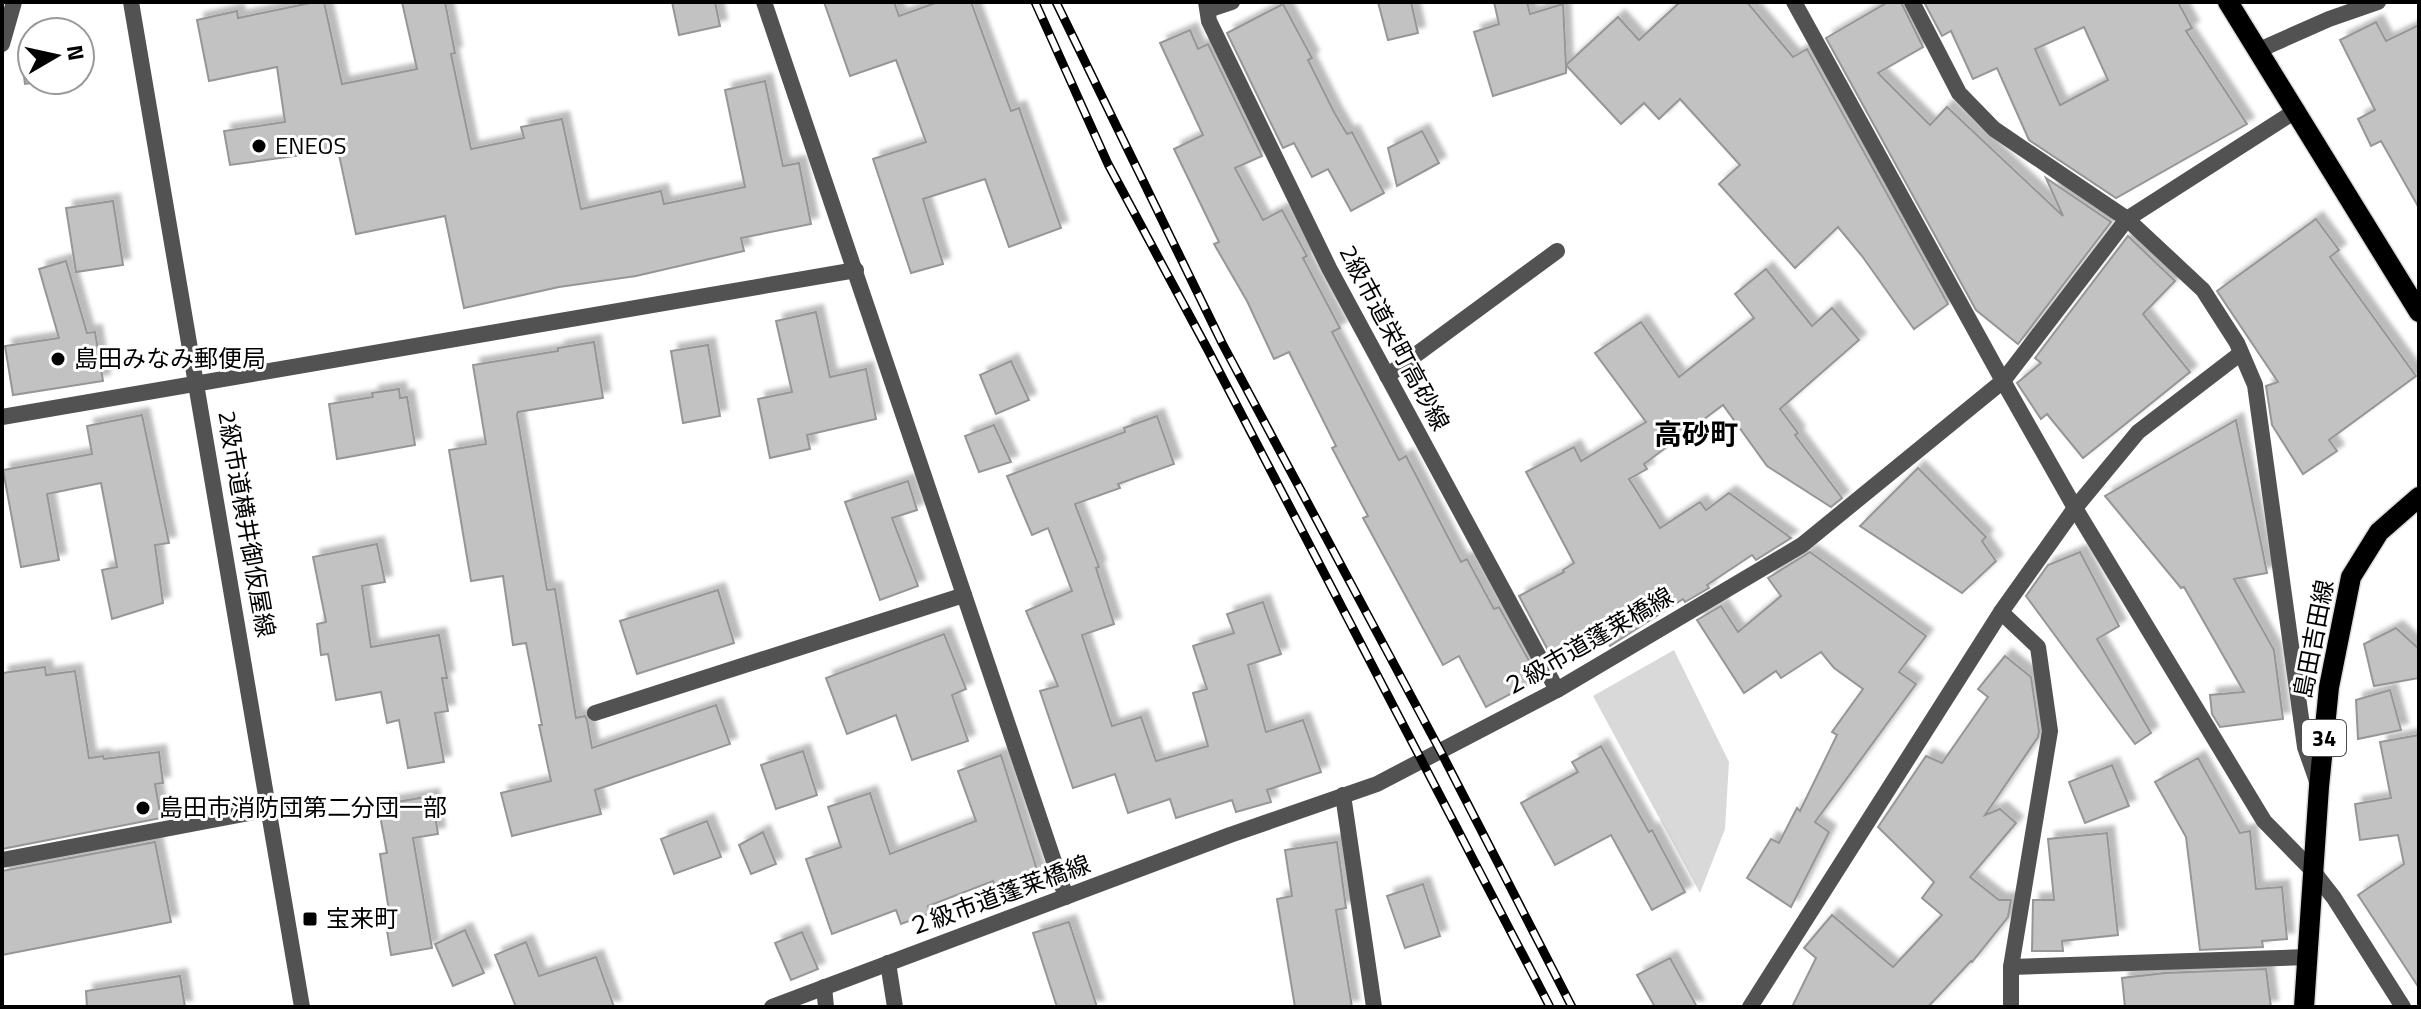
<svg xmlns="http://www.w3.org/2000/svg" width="2421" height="1009" viewBox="0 0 2421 1009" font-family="'Titillium Web','Noto Sans JP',sans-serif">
<defs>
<filter id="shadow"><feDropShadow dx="7" dy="-7" stdDeviation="2" flood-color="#0004"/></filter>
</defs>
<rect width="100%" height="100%" fill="#fff"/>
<polygon fill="#d9d9d9" points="1674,650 1729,762 1725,829 1700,893 1593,696"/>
<g fill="#c2c2c2" stroke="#969696" stroke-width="2" fill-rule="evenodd" filter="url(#shadow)">
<polygon points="315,2 324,2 342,84 417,69 402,2 445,2 455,53 451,54 471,149 524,138 521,127 562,119 581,209 661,191 664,204 745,187 725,90 765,81 783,166 799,163 811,224 741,238 744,251 636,276 559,287 464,308 445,216 356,234 338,150 230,165 224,131 285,122 277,67 209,81 197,20 237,11 238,18"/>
<polygon points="672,2 715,2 720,26 679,35"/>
<polygon points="824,2 894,2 899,16 938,2 971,2 1011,111 1019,108 1061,228 1009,247 985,179 923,199 943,264 911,273 873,159 926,142 896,60 850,76"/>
<polygon points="1378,2 1411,2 1418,33 1388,40"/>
<polygon points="1494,2 1527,2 1530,14 1563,4 1566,65 1618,17 1639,40 1680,2 1747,2 1793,57 1807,49 1948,304 1914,329 1862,256 1838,227 1795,268 1719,184 1740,165 1680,99 1659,119 1644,103 1621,124 1566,65 1566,73 1493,96 1474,32 1499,24"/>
<polygon points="1888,2 1901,2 1923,47 1878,73 1930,125 1947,107 2063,216 2046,178 2111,222 2018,344 1976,310 1826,38"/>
<path d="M1924,2H2178L2192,28L2186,31L2247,124L2116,198L2029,140L1997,68L1973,79L1951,31L1942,36ZM2084,27L2108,80L2060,105L2035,49Z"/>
<polygon points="1283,4 1312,58 1308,60 1334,112 1347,134 1352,132 1384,193 1351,211 1328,169 1312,177 1294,143 1283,148 1227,33"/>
<polygon points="2376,22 2386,41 2419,25 2419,208 2381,141 2371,146 2358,119 2375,110 2340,40"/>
<polygon points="1190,30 1198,49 1208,44 1262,156 1235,168 1263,220 1282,210 1307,256 1303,258 1340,328 1332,332 1399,460 1406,456 1461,562 1467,559 1494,609 1499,607 1532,666 1526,669 1533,682 1486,707 1459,656 1443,665 1363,518 1368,516 1332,448 1336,446 1289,352 1274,359 1247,301 1214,244 1219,242 1174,149 1203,135 1160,43"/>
<polygon points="32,46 32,80 55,80 25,84 20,47"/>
<polygon points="1422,131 1439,163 1397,186 1388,148"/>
<polygon points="113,201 123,265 76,272 66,208"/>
<polygon points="2316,219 2339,250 2330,257 2416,376 2329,440 2337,451 2303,474 2272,425 2266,386 2278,382 2217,291"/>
<polygon points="2128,236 2175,281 2143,314 2190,372 2083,458 2047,414 2041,419 2017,383 2041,363 2035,358"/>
<polygon points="66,261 87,333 95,332 103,381 13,395 5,346 59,338 39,269"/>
<polygon points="1766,269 1812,326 1832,308 1859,340 1780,409 1798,433 1795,435 1842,498 1831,507 1767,466 1723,405 1644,464 1647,469 1629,479 1660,528 1700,502 1706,510 1729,493 1791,538 1756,560 1752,555 1707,585 1709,588 1685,602 1683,599 1610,646 1599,630 1551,656 1519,596 1564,572 1563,570 1574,563 1526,472 1574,447 1581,461 1646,422 1595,353 1641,322 1679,377 1754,318 1735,294"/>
<polygon points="816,312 830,377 866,369 876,419 807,435 810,449 770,458 758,399 792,392 776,321"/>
<polygon points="594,342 603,398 518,412 517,415 547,590 555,589 576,718 585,716 587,720 592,748 716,705 730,744 595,790 601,814 512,836 501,793 551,781 539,725 542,725 526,643 513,645 503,576 471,581 449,450 486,444 473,365 558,351 558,348"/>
<polygon points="708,345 720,416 683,423 671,351"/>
<polygon points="1011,361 1029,400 996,414 980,375"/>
<polygon points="399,389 400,398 407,397 415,445 337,459 329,404 373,397 372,393"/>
<polygon points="142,415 169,543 155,545 163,603 112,619 102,570 117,567 101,483 47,494 59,560 21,567 3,470 92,454 87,426"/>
<polygon points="1157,416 1174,464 1118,484 1120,488 1075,504 1099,567 1096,568 1114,624 1082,635 1112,726 1141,717 1156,761 1208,746 1193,693 1207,689 1193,646 1234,633 1227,614 1263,602 1281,654 1248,665 1266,732 1303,720 1321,772 1267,790 1271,802 1236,812 1232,800 1176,818 1170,799 1128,813 1115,774 1073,788 1040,691 1058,686 1026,611 1072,591 1048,528 1032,535 1007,476 1125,432 1124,428"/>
<polygon points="2236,420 2267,573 2234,579 2274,650 2283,719 2220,727 2212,714 2210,695 2244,692 2184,587 2181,588 2105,496"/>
<polygon points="994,425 1011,462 979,472 965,436"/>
<polygon points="1918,468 1986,537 1982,541 1996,561 1962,593 1860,526"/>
<polygon points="908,481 917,510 892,518 918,586 880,600 845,502"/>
<polygon points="377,544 385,582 362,586 371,647 439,635 447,678 442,678 448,711 435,713 444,762 408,768 399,720 387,723 381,692 336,700 328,654 321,655 317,624 326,622 313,557"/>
<polygon points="1810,552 1926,636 1899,672 1916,684 1815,822 1829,832 1791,907 1747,878 1771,839 1779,843 1797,808 1800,811 1837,735 1832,732 1863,689 1834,668 1821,652 1781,678 1776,671 1744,693 1697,620 1721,606 1738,632 1781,596 1768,578"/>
<polygon points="2080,552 2119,626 2097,639 2151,733 2135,744 2026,596 2048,565"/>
<polygon points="718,590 734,643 637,674 620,621"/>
<polygon points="2396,628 2419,649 2419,678 2374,686 2364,644"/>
<polygon points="944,634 966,689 952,695 968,741 912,760 896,715 847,734 826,678"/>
<polygon points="2005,656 2031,677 2039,731 2038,737 1985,815 2000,809 2016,823 1970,877 1999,900 2011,900 2008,917 1972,962 1971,961 1928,1007 1792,1007 1816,958 1804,948 1832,915 1893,967 1942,915 1922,898 1934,882 1878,827 1926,756 1942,763 1988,697 1978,689"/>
<polygon points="45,667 46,675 75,671 89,758 103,756 104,759 159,752 163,783 155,784 161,818 2,849 2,673"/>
<polygon points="2390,690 2401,730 2358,739 2356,700"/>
<polygon points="2419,735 2419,988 2358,895 2404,864 2398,835 2360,840 2355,804 2391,798 2380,742"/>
<polygon points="1601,746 1649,832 1652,830 1685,892 1652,910 1611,835 1555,865 1521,803 1578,772 1572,762"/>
<polygon points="803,751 817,795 776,809 761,765"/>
<polygon points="1001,755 1038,873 995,886 993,881 928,906 931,913 901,924 896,910 832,934 806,859 841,847 828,807 870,793 890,854 976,821 958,771"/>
<polygon points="2198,758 2240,833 2250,831 2256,889 2282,887 2287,939 2262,941 2263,947 2200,950 2186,837 2155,782"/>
<polygon points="2112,765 2129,806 2085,823 2069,782"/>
<polygon points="432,796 438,834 413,838 432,948 391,955 384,912 389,911 380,854 387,853 378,805"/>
<polygon points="707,821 721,857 674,874 661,839"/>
<polygon points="763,832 776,864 751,874 739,845"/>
<polygon points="2107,833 2118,935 2062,941 2063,951 2032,951 2033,900 2054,900 2048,839"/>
<polygon points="155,842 171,922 2,955 2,871"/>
<polygon points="1337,842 1346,908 1336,910 1352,1007 1295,1007 1277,899 1292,896 1285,850"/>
<polygon points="1423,884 1440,936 1405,948 1387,896"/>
<polygon points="1069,922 1097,1007 1057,1007 1033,933"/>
<polygon points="465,930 484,973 453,986 435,944"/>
<polygon points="802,932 818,969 791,980 775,943"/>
<polygon points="526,942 539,976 596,957 614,1007 516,1007 495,955"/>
<polygon points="1670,958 1697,1007 1655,1007 1637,975"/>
<polygon points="2266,969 2271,1007 2125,1007 2122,978 2165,973"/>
<polygon points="180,976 185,1007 87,1007 86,991"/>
</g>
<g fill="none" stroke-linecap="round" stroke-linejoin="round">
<g stroke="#dbdbdb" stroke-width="23">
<g id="primary">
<polyline points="2228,2 2419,312"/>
<polyline points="2304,1007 2319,787 2329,687 2351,577 2379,532 2419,497"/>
</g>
</g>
<g stroke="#525252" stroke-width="16">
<polyline points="1794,2 2003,381"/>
<polyline points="1208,10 1232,2"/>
<polyline points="2,44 14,2"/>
<polyline points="1387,376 1557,251"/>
<polyline points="2075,508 2138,432 2241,353"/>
<polyline points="2001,612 2038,647 2050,731 2011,967 2011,1007"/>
<polyline points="1343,795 1374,1007"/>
<polyline points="2,860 270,809"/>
<polyline points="2011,967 2307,957"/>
<polyline points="824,987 826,1007"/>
</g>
<g stroke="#525252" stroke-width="16">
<polyline points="764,2 1066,897"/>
<polyline points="1912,2 1959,93 1994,129 2127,219 2203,290 2237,343 2255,385 2305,747 2318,784"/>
<polyline points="2259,50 2329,19 2378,2"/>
<polyline points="2003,381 2075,508 2264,821 2313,871 2334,898 2403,1007"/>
<polyline points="2,417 856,270"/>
<polyline points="595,713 964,595"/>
<polyline points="888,963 895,1007"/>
<polyline points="772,1007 1230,835 1377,784 1557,690 1802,545 2003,381 2127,219 2297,110"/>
<polyline points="1750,1007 2001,612 2075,508"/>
</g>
<g stroke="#525252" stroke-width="16">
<polyline points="131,2 302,1007"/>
<polyline points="1206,2 1209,21 1329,268 1557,690"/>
</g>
<use href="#primary" stroke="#000" stroke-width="20"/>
<g stroke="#000" stroke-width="9">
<g id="rail">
<polyline points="1035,2 1108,164 1208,350 1550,1007"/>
<polyline points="1056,2 1222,343 1441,752 1572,1007"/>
</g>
</g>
<use href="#rail" stroke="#fff" stroke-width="6" stroke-dasharray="18" stroke-linecap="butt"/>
</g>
<g fill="#000" stroke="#fff" stroke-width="3">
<circle cx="259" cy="146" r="8"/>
<circle cx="58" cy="359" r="8"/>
<circle cx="143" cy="808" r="8"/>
<rect x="302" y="911" width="16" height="16" rx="4"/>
</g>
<g text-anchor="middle" stroke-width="6" stroke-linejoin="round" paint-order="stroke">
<rect fill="#fff" stroke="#4c4c4c" stroke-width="2" x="2302" y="720" width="44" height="36" rx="6"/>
<g font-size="22" font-weight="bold" fill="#000">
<text x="2324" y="746">34</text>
</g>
<g font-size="24" fill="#000" stroke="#fff" text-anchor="start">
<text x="275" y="154">ENEOS</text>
<text x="74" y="367">島田みなみ郵便局</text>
<text x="159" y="816">島田市消防団第二分団一部</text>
<text x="326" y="927">宝来町</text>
</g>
<g font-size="24" fill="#000" stroke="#fff">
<text transform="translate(1394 338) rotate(62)" y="8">2級市道栄町高砂線</text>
<text transform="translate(246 524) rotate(80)" y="8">2級市道横井御仮屋線</text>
<text transform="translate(2314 639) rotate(-79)" y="8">島田吉田線</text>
<text transform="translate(1588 642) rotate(-30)" y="8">２級市道蓬莱橋線</text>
<text transform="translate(999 896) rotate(-20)" y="8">２級市道蓬莱橋線</text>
</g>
<g font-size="28" font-weight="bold" fill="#000" stroke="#fff">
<text x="1696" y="444">高砂町</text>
</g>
</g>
<rect width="2421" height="1009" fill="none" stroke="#000000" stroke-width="8"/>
<g transform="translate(56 56) rotate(81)"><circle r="38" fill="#ffffff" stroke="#999999" stroke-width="2"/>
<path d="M0-6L14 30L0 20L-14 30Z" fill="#000000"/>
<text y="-12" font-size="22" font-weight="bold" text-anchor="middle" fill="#000000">N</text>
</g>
</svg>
